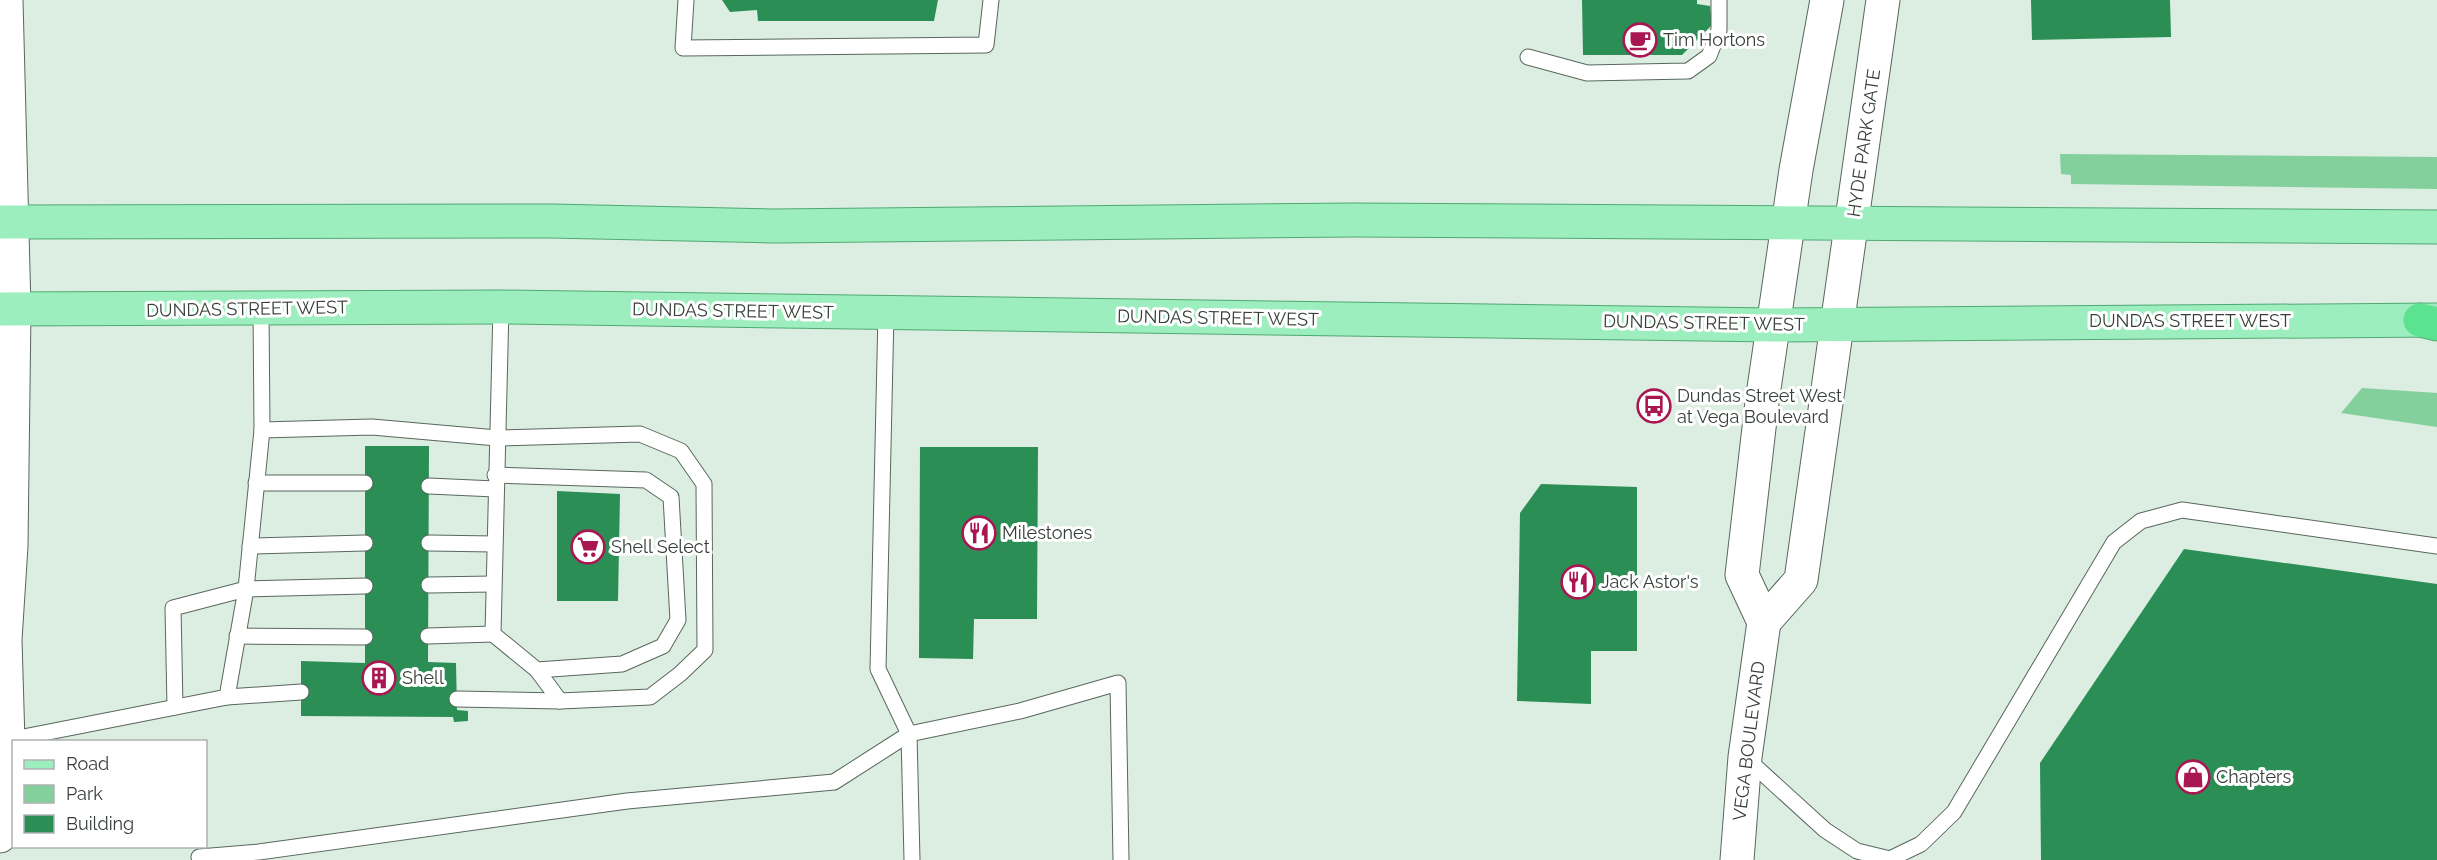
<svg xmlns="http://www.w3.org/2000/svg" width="2437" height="860" viewBox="0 0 2437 860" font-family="Raleway,sans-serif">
<rect width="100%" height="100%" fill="#dcede1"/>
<g fill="#84d09d">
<polygon points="2060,154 2437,157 2437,189 2071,184 2071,175 2061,174"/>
<polygon points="2362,388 2437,393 2437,427 2341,413"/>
</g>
<g fill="#2a8e55">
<polygon points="722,0 938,0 934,21 758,21 757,10 730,12"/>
<polygon points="1582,0 1697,0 1697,4 1710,6 1712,25 1682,55 1583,55"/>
<polygon points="2031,0 2170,0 2171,37 2032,40"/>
<polygon points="365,446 429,446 428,662 456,663 457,710 468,711 468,721 454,722 453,717 301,716 301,661 365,663"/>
<polygon points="920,447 1038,447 1037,619 974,619 973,659 919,658"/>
<polygon points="1541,484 1637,487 1637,651 1591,651 1591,704 1517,701 1520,513"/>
<polygon points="557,491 620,494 618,601 557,601"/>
<polygon points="2184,549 2437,584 2437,860 2041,860 2040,763"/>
</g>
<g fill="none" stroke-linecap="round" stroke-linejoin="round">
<g stroke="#59675d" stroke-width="17">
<g id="service">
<polyline points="686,0 683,48 986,45 991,0"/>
<polyline points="1528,57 1587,73 1688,71 1709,56 1719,30 1719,0"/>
<polyline points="501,307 493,634 537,670 560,701"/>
<polyline points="886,313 878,669 909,734 912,860"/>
<polyline points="262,430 372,427 497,438 640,434 681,451 704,484 705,650 680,674 650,697 560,701 457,699"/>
<polyline points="495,475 646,480 671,497 678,620 663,646 622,664 537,670"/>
<polyline points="256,483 365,483"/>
<polyline points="429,486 495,489"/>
<polyline points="429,543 494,544"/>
<polyline points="250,546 365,543"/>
<polyline points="429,585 493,584"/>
<polyline points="237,636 365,637"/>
<polyline points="428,636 493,634"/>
<polyline points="227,697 301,692"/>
<polyline points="175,707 173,608 246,589 365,586"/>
<polyline points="8,740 227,697 246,589 262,430 261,308"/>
<polyline points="1747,759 1825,830 1857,851 1890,859 1921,844 1954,812 2114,542 2141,521 2182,510 2437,546"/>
<polyline points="200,860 199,857 259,852 627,801 834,782 909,734 1020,711 1118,683 1121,860"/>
</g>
</g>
<g stroke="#59675d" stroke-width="35">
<g id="tertiary">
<polyline points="1764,622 1801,580 1883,0"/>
<polyline points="0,836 10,810 5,640 11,546 14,309 6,0"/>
<polyline points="1737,860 1745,757 1764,622 1742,575 1762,402 1796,170 1827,0"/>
</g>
</g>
<g stroke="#4fa973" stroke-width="35">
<g id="primary">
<polyline points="0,222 552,221 774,226 1354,220 2437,227"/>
<polyline points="0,309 501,307 1773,325 2437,320"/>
</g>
</g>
<g stroke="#4fa973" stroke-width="35">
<polyline id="motorway" points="2420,320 2437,324"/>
</g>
<use href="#service" stroke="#fff" stroke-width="15"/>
<use href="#tertiary" stroke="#fff" stroke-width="33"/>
<use href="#primary" stroke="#9deebe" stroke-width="33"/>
<use href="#motorway" stroke="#5be392" stroke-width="33"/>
</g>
<defs>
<g id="cafe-ring" transform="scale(1.725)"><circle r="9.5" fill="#fff" stroke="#a81752" stroke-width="1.5"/><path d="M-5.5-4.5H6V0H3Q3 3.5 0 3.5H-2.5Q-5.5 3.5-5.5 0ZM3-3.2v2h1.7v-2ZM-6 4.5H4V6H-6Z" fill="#a81752"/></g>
<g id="bus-ring" transform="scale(1.725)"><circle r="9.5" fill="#fff" stroke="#a81752" stroke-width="1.5"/><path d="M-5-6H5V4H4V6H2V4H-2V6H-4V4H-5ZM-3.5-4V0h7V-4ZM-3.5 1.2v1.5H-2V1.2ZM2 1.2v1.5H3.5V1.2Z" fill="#a81752"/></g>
<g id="restaurant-ring" transform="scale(1.725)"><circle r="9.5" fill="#fff" stroke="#a81752" stroke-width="1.5"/><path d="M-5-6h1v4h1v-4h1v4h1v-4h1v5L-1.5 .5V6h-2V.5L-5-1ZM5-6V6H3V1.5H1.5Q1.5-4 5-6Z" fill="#a81752"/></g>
<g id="supermarket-ring" transform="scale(1.725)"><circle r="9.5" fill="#fff" stroke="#a81752" stroke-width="1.5"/><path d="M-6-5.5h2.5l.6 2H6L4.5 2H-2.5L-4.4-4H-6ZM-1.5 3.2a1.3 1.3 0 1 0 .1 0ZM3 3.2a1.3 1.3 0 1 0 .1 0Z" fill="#a81752"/></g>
<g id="building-ring" transform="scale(1.725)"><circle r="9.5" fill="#fff" stroke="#a81752" stroke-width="1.5"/><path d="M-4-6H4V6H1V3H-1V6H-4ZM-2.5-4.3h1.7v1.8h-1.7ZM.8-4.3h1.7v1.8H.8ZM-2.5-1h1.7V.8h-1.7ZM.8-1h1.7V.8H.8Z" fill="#a81752"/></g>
<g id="shop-ring" transform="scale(1.725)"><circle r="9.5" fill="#fff" stroke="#a81752" stroke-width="1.5"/><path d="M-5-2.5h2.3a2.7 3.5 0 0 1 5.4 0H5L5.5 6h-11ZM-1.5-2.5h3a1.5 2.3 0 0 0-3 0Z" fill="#a81752"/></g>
</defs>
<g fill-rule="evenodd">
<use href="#cafe-ring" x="1640" y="40"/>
<use href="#bus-ring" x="1654" y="406"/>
<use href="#restaurant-ring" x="979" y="533"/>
<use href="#supermarket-ring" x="588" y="547"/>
<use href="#restaurant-ring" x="1578" y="582"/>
<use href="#building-ring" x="379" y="678"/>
<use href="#shop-ring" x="2193" y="777"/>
</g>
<g text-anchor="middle" stroke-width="6" stroke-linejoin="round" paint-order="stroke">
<g font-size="18" fill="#383e39" stroke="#fff" text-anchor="start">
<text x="1663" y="46">Tim Hortons</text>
<text x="1677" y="402">Dundas Street West<tspan x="1677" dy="21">at Vega Boulevard</tspan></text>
<text x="1002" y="539">Milestones</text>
<text x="611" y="553">Shell Select</text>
<text x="1601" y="588">Jack Astor's</text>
<text x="402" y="684">Shell</text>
<text x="2216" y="783">Chapters</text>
</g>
<g font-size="18" fill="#383e39" stroke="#fff">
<text transform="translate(1864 143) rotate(-82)" y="6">HYDE PARK GATE</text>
<text transform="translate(247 309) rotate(-1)" y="6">DUNDAS STREET WEST</text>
<text transform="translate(733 311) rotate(1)" y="6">DUNDAS STREET WEST</text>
<text transform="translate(1218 318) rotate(1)" y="6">DUNDAS STREET WEST</text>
<text x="2190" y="327">DUNDAS STREET WEST</text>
<text transform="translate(1704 323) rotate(1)" y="6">DUNDAS STREET WEST</text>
<text transform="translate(1749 741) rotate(-83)" y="6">VEGA BOULEVARD</text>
</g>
</g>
<rect x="12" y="740" width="195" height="108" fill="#ffffff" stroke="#afb2b0" stroke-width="1.5"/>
<rect x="24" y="760" width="30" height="9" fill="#9deebe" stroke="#afb2b0" stroke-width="1.5"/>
<text x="66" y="770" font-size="18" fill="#383e39">Road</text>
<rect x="24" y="785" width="30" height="18" fill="#84d09d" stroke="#afb2b0" stroke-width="1.5"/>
<text x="66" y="800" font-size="18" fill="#383e39">Park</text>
<rect x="24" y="815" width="30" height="18" fill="#2a8e55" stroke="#afb2b0" stroke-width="1.5"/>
<text x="66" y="830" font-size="18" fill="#383e39">Building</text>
</svg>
